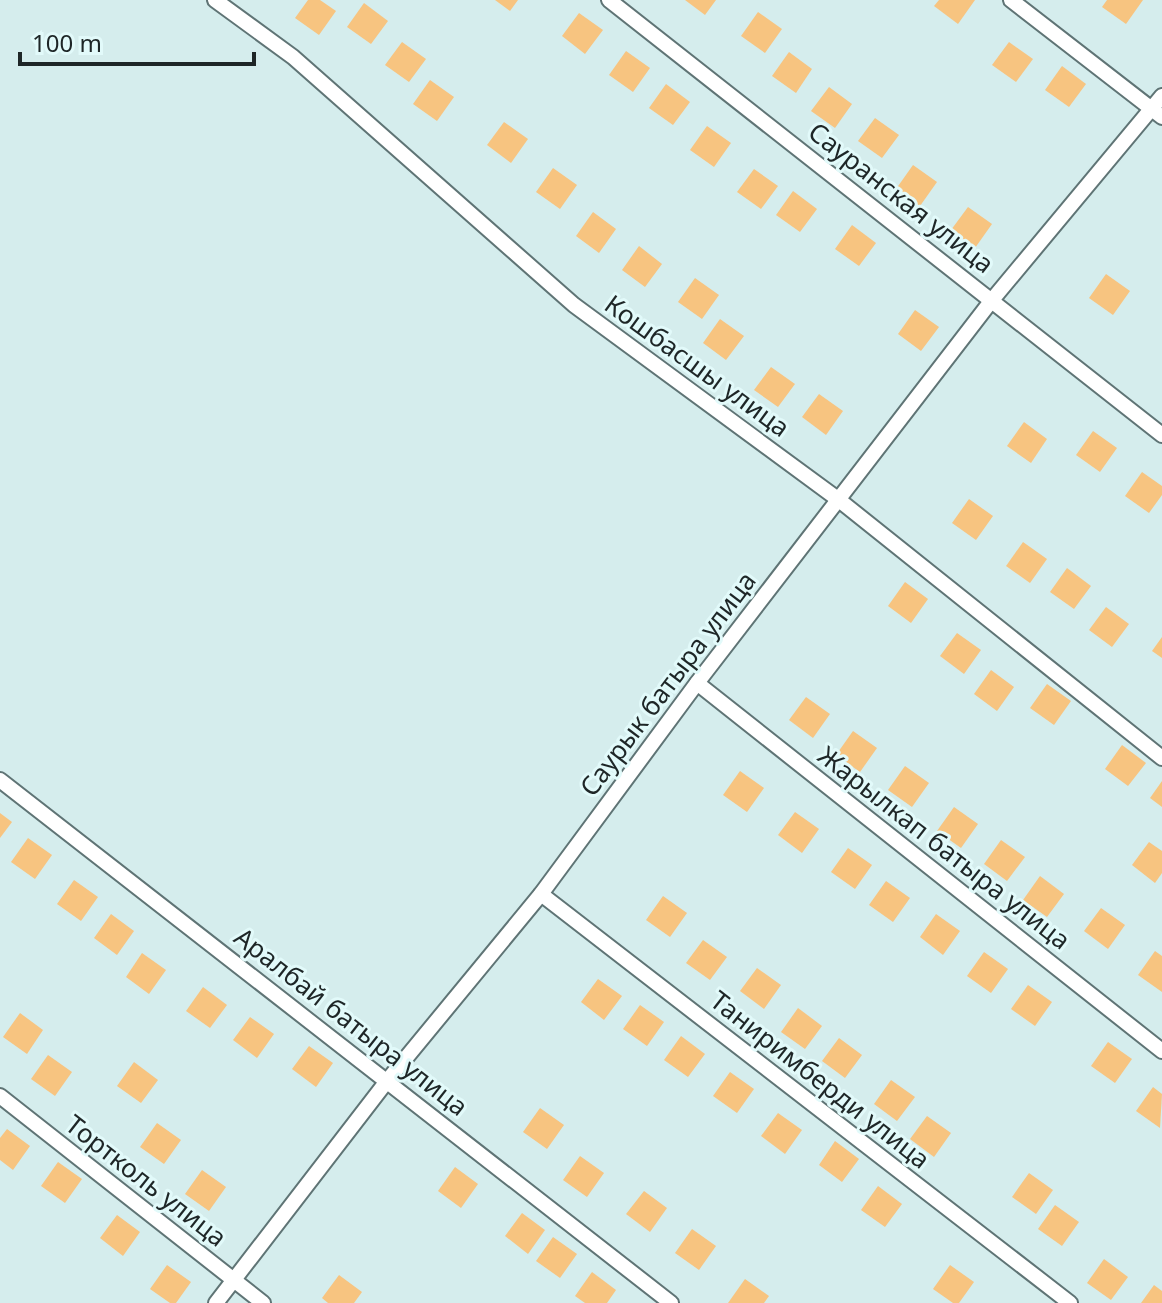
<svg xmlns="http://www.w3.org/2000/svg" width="1162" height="1303" viewBox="0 0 1162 1303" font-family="'Noto Sans',sans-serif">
<rect width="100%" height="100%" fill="#d5eded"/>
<g fill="#f7c480">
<polygon points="308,0 320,0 336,11 319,35 295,18"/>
<polygon points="495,0 518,0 510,11"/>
<polygon points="685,0 716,0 705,15"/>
<polygon points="939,0 975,0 958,24 934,6"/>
<polygon points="1107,0 1143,0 1126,24 1102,7"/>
<polygon points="364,3 388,21 371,44 347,27"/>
<polygon points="758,12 782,29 765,53 741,36"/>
<polygon points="579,13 603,30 585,54 562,36"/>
<polygon points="402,42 426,59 409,82 385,65"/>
<polygon points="1009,42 1033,59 1016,82 992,65"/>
<polygon points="626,51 650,68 633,92 609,75"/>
<polygon points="789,52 812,69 796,93 772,76"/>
<polygon points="1062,66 1086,84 1069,107 1045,90"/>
<polygon points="430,80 454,97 437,121 413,104"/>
<polygon points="666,84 690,102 673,125 649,108"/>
<polygon points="829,87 852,104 835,128 811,111"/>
<polygon points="875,118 899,135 882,158 858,141"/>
<polygon points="504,122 528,139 511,163 487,145"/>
<polygon points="707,126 731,143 714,167 690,150"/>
<polygon points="913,165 937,182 920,206 896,189"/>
<polygon points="553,168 577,185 560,209 536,192"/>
<polygon points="754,169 778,186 761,209 737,192"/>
<polygon points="793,191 817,209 800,232 776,215"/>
<polygon points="968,207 992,224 975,248 951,230"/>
<polygon points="593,212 616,229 599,253 576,236"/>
<polygon points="852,225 876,243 859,266 835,249"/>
<polygon points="639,246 662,264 645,287 622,270"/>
<polygon points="1106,274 1130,291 1113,315 1089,298"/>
<polygon points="695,278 719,295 702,319 678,302"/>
<polygon points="915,310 939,327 921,351 898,334"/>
<polygon points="720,319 744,336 726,360 703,343"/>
<polygon points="771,367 795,384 778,407 754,390"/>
<polygon points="819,394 843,411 826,435 802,417"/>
<polygon points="1024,422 1047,439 1031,463 1007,446"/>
<polygon points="1093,431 1117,448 1100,472 1076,455"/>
<polygon points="1142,472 1162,486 1162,495 1149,513 1125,496"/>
<polygon points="969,499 993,516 976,540 952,523"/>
<polygon points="1023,542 1047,559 1030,583 1006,566"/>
<polygon points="1067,568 1091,586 1074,609 1050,592"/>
<polygon points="905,582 928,599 911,623 888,606"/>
<polygon points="1106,607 1129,624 1112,647 1089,630"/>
<polygon points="957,633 981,650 964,674 940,656"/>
<polygon points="1162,637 1162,658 1152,651"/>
<polygon points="991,670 1014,687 997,711 974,694"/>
<polygon points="1047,684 1071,701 1054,725 1030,708"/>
<polygon points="806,697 830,714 813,738 789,720"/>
<polygon points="853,731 877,748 860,772 836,755"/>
<polygon points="1122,745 1146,763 1128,786 1105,769"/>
<polygon points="905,766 929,783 912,807 888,790"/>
<polygon points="740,771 764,788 747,812 723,795"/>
<polygon points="1162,781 1162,807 1150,798"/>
<polygon points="954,807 978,824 961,848 937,831"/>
<polygon points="795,812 819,829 802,853 778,835"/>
<polygon points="0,813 12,822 0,838"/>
<polygon points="28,838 52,855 35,879 11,862"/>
<polygon points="1001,840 1025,857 1007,881 984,864"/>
<polygon points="1149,842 1162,851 1162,873 1155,883 1132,865"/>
<polygon points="848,848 872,865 855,889 831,872"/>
<polygon points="1040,876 1064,894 1047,917 1023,900"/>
<polygon points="74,880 98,897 81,921 57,904"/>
<polygon points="886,881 910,898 893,922 869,905"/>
<polygon points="663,896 687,913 670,937 646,920"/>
<polygon points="1101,908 1125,925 1108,949 1084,931"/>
<polygon points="111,914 134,931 117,955 94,938"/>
<polygon points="936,914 960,931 943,955 920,937"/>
<polygon points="703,940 727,957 710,980 686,963"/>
<polygon points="1155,951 1162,956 1162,992 1138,975"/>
<polygon points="984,952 1008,969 991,993 967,976"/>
<polygon points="142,953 166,970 149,994 126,977"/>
<polygon points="757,968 781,985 764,1009 740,991"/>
<polygon points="598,979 622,996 604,1020 581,1002"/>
<polygon points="1028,985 1052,1002 1035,1026 1011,1009"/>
<polygon points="203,987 227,1005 210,1028 186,1011"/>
<polygon points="640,1005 664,1022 647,1046 623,1029"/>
<polygon points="798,1008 822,1026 805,1049 781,1032"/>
<polygon points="20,1013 43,1030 27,1054 3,1037"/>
<polygon points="250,1017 274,1034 257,1058 233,1040"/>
<polygon points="681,1036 705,1054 688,1077 664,1060"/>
<polygon points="839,1038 862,1055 845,1078 822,1061"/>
<polygon points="1108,1042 1132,1059 1115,1083 1091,1066"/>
<polygon points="309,1046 333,1063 316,1087 292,1069"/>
<polygon points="48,1055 72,1072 55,1096 31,1079"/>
<polygon points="134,1062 158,1080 141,1103 117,1086"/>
<polygon points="730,1072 754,1089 737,1113 713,1096"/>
<polygon points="891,1080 915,1097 897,1121 874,1104"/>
<polygon points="1153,1087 1162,1094 1160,1128 1136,1111"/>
<polygon points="540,1108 564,1125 547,1149 523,1132"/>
<polygon points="778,1113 802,1130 785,1154 761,1136"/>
<polygon points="927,1116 951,1133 934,1157 910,1139"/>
<polygon points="157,1123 181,1140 164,1164 140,1147"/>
<polygon points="7,1129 30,1146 13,1170 0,1160 0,1138"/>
<polygon points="835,1141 859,1159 842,1182 819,1165"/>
<polygon points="580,1156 604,1173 587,1197 563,1180"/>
<polygon points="58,1162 82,1179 65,1203 41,1186"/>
<polygon points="455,1167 478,1184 461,1208 438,1191"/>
<polygon points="202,1170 226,1187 209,1211 185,1194"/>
<polygon points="1029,1173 1053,1190 1036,1214 1012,1197"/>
<polygon points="878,1186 902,1204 885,1227 861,1210"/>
<polygon points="644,1191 667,1208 650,1232 626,1214"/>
<polygon points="1055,1205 1079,1222 1062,1246 1038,1229"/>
<polygon points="522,1213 545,1230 528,1254 505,1236"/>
<polygon points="117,1215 140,1232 123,1256 100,1238"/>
<polygon points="692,1229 716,1246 699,1270 675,1253"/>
<polygon points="553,1237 577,1254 560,1278 536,1261"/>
<polygon points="1104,1259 1128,1277 1111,1300 1087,1283"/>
<polygon points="167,1265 191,1282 176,1303 170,1303 150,1289"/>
<polygon points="950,1265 974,1282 959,1303 953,1303 933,1289"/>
<polygon points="592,1272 616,1290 607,1303 585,1303 575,1296"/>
<polygon points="339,1275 362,1292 354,1303 328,1303 322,1298"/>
<polygon points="745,1279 769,1296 764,1303 728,1303"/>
<polygon points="1154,1285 1162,1291 1162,1303 1141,1303"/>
</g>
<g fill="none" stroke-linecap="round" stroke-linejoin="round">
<g stroke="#5f7475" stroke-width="18">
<g id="minor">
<polyline points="215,0 293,57 574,305 839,500 1162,758"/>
<polyline points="609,0 1162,435"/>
<polyline points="1011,0 1162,117"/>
<polyline points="697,683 1162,1051"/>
<polyline points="0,780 671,1303"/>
<polyline points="541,894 1070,1303"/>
<polyline points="0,1096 263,1303"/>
<polyline points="216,1303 387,1081 541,894 697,683 992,300 1162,96"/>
</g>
</g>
<use href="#minor" stroke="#fff" stroke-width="14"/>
</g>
<g text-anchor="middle" stroke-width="6" stroke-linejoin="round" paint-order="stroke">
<g font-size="26" fill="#1e2627" stroke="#e2fafa">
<text transform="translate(901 198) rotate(38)" y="9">Сауранская улица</text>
<text transform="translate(697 366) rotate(36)" y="9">Кошбасшы улица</text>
<text transform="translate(668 684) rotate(-53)" y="9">Саурык батыра улица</text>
<text transform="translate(944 848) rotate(38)" y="9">Жарылкап батыра улица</text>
<text transform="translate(351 1022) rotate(38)" y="9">Аралбай батыра улица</text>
<text transform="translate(820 1080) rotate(38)" y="9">Таниримберди улица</text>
<text transform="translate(146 1181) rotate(38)" y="9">Тортколь улица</text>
</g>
</g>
<path d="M20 52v12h234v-12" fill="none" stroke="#1e2627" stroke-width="4"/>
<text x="32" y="52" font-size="24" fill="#1e2627" stroke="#e2fafa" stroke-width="6" paint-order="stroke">100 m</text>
</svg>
